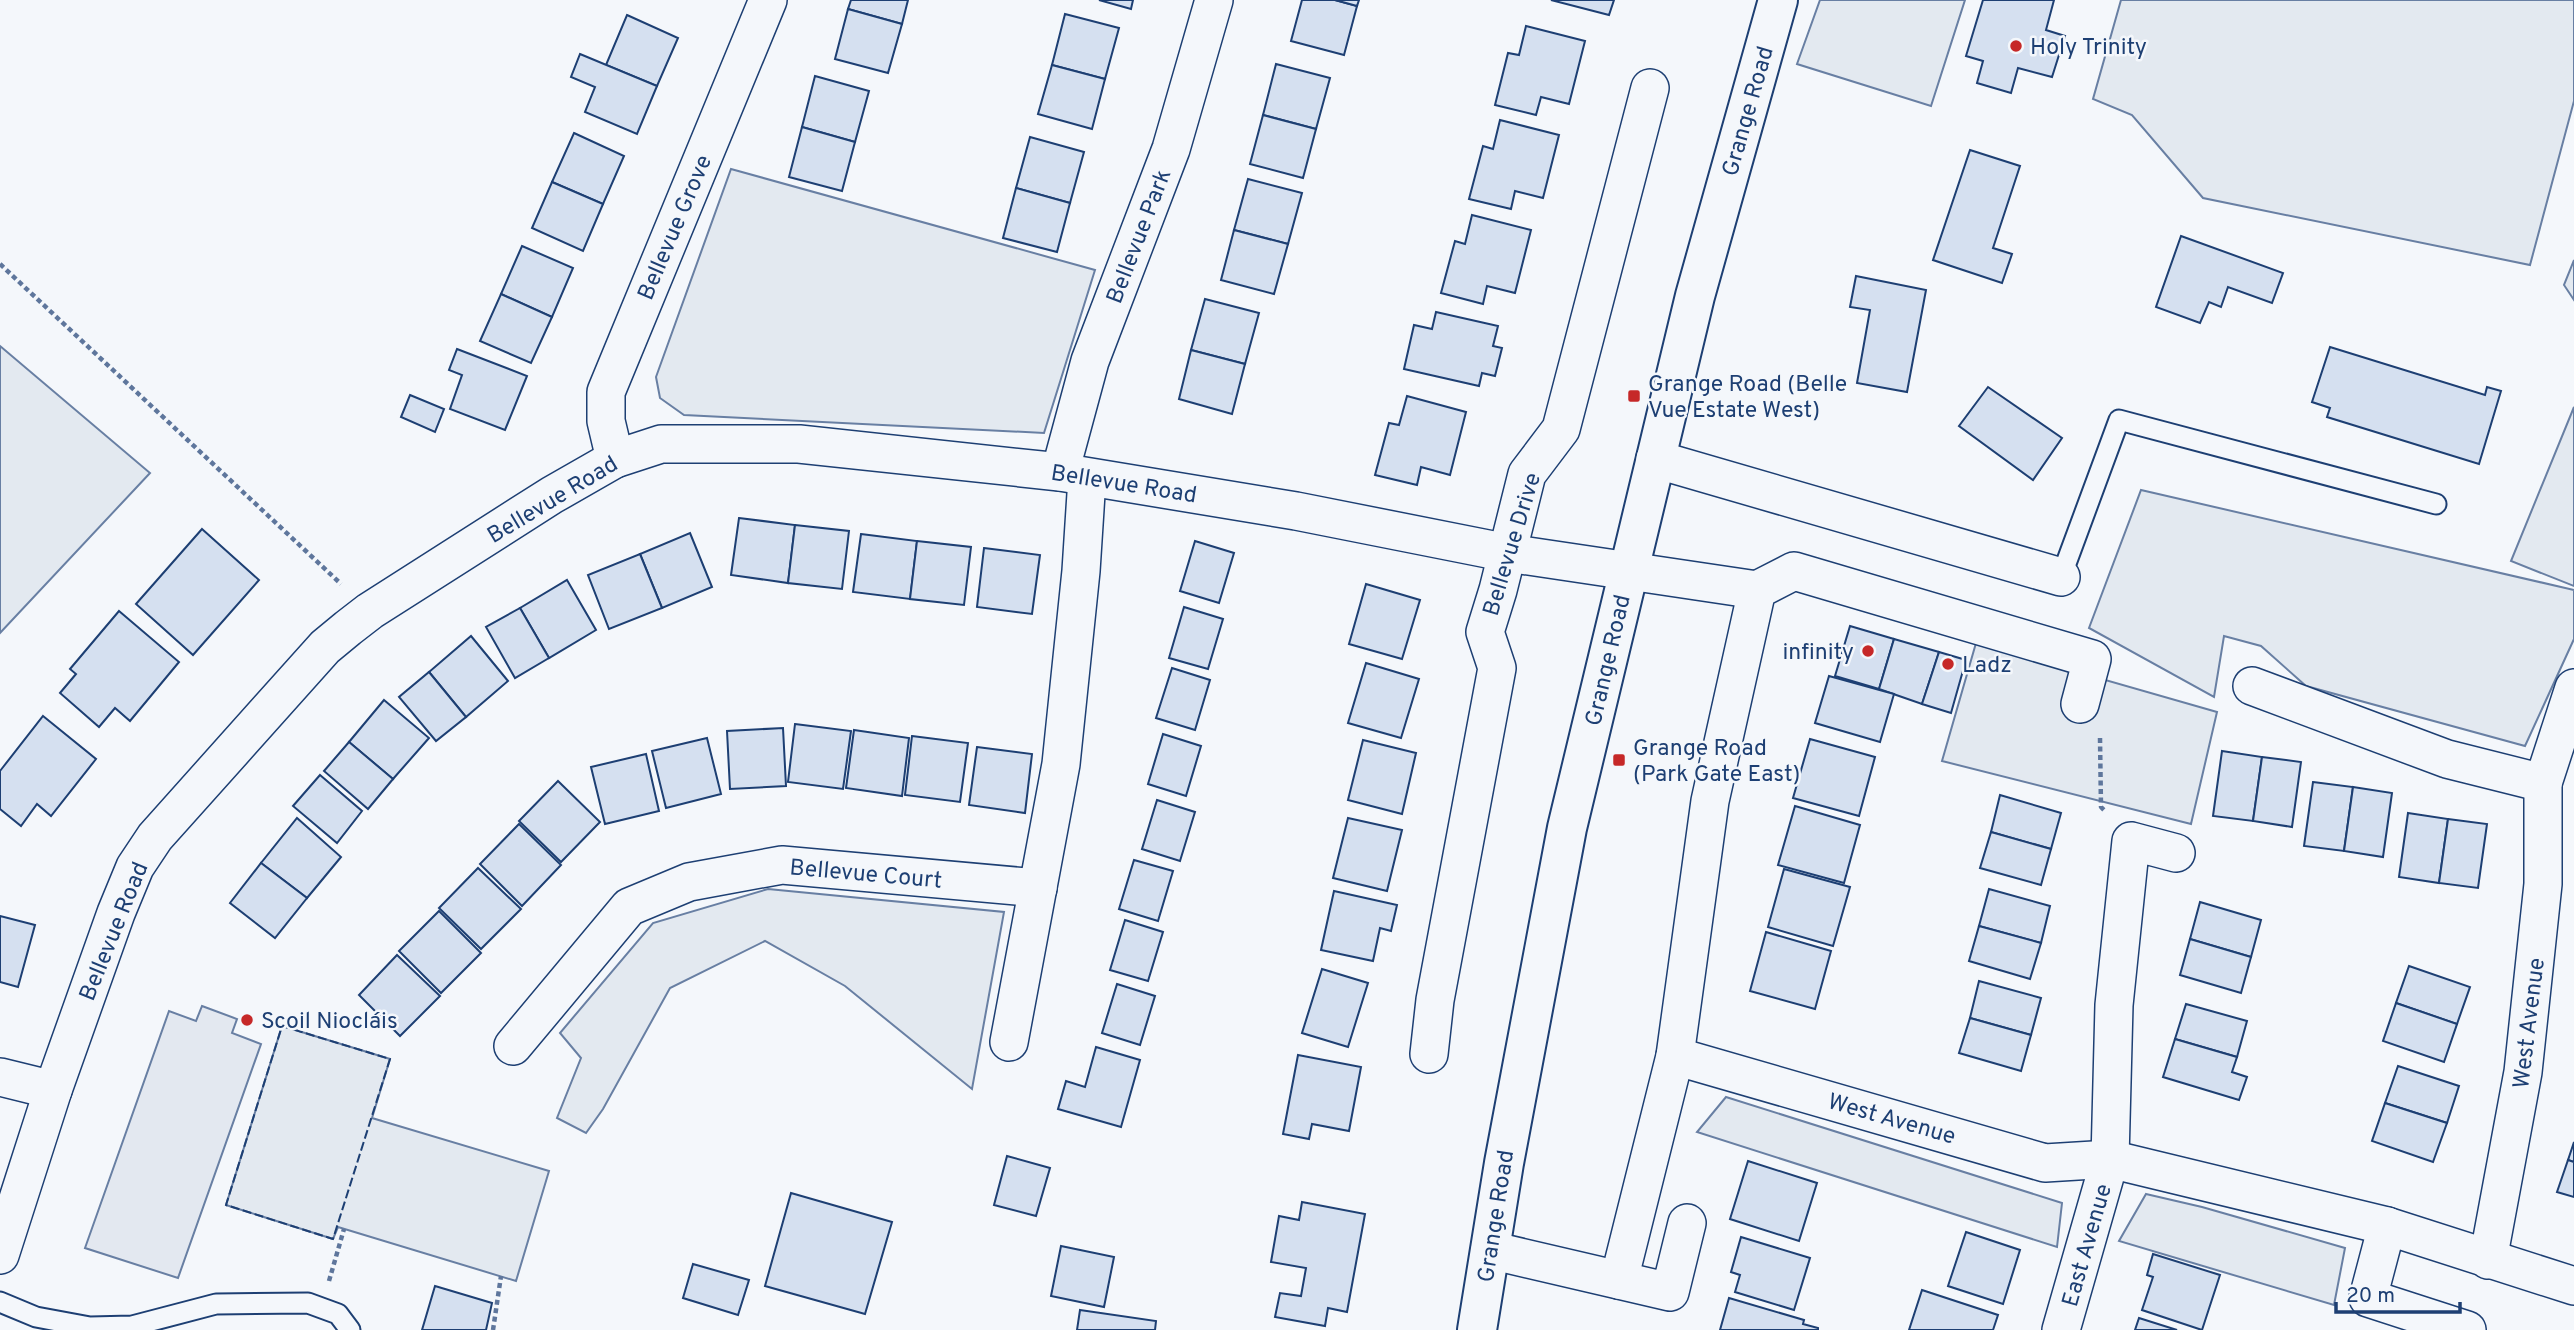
<svg xmlns="http://www.w3.org/2000/svg" width="2574" height="1330" viewBox="0 0 2574 1330" font-family="Overpass,sans-serif">
<rect width="100%" height="100%" fill="#f4f7fb"/>
<g fill="#e3e9f0" stroke="#687fa3" stroke-width="2">
<polygon points="1820,0 1965,0 1931,106 1797,64"/>
<polygon points="2121,0 2574,0 2574,101 2530,265 2203,198 2132,115 2093,99"/>
<polygon points="731,169 1095,270 1044,433 684,415 660,398 656,377"/>
<polygon points="2574,260 2574,300 2564,285"/>
<polygon points="0,346 150,473 0,633"/>
<polygon points="2574,407 2574,586 2511,561"/>
<polygon points="2141,490 2574,590 2574,639 2525,746 2306,686 2261,646 2224,636 2214,697 2089,628"/>
<polygon points="1976,643 2217,712 2191,824 1942,761"/>
<polygon points="768,889 1004,912 972,1089 845,986 765,941 670,988 603,1109 586,1133 557,1118 581,1058 560,1033 653,923"/>
<polygon points="282,1026 390,1059 372,1118 549,1171 516,1281 338,1227 333,1239 226,1205"/>
<polygon points="1726,1097 2062,1203 2057,1247 1697,1132"/>
<polygon points="2146,1194 2202,1207 2345,1248 2334,1305 2119,1241"/>
</g>
<polygon fill="#e3e8f0" stroke="#687fa3" stroke-width="2" points="202,1006 237,1019 232,1033 261,1044 178,1278 85,1248 169,1011 196,1021"/>
<g fill="#d5e0f0" stroke="#1d3f73" stroke-width="2">
<polygon points="851,0 908,0 902,24 848,9"/>
<polygon points="1099,0 1133,0 1131,9"/>
<polygon points="1302,0 1335,0 1357,6 1344,55 1291,41"/>
<polygon points="1335,0 1359,0 1357,6"/>
<polygon points="1551,0 1614,0 1609,15"/>
<polygon points="1983,0 2054,0 2046,30 2065,36 2052,77 2018,68 2011,93 1977,83 1983,61 1966,56"/>
<polygon points="848,9 902,24 888,73 835,59"/>
<polygon points="1065,14 1119,28 1105,79 1052,65"/>
<polygon points="627,15 678,38 657,86 606,65"/>
<polygon points="1526,26 1585,41 1569,104 1541,97 1536,115 1495,105 1508,53 1519,55"/>
<polygon points="580,54 657,86 637,134 585,112 595,87 571,77"/>
<polygon points="1276,64 1330,78 1316,129 1263,115"/>
<polygon points="1052,65 1105,79 1092,129 1038,114"/>
<polygon points="815,76 869,91 855,142 802,127"/>
<polygon points="1263,115 1316,129 1303,178 1250,164"/>
<polygon points="1500,120 1559,135 1543,198 1515,191 1511,209 1469,199 1483,146 1493,149"/>
<polygon points="802,127 855,142 842,191 789,177"/>
<polygon points="574,133 624,156 603,204 552,182"/>
<polygon points="1030,137 1084,152 1070,203 1016,188"/>
<polygon points="1970,150 2020,166 1993,248 2012,254 2002,283 1933,260"/>
<polygon points="1248,179 1302,193 1288,244 1234,230"/>
<polygon points="552,182 603,204 583,251 532,228"/>
<polygon points="1016,188 1070,203 1057,252 1003,238"/>
<polygon points="1472,215 1531,230 1515,293 1487,286 1483,304 1441,293 1455,241 1465,244"/>
<polygon points="1234,230 1288,244 1274,294 1221,280"/>
<polygon points="2181,236 2283,273 2272,303 2228,287 2221,307 2209,302 2200,323 2156,307"/>
<polygon points="522,246 573,268 552,317 501,294"/>
<polygon points="1856,276 1926,290 1907,392 1857,383 1870,310 1850,307"/>
<polygon points="501,294 552,317 531,363 480,341"/>
<polygon points="1205,299 1259,313 1245,364 1191,350"/>
<polygon points="1436,312 1498,326 1493,346 1502,348 1495,376 1482,373 1479,386 1404,369 1414,325 1432,329"/>
<polygon points="2330,347 2485,395 2487,387 2501,391 2479,464 2327,417 2330,408 2312,402"/>
<polygon points="457,349 527,376 505,430 450,409 462,375 449,370"/>
<polygon points="1191,350 1245,364 1232,414 1179,399"/>
<polygon points="1988,387 2062,438 2033,480 1959,426"/>
<polygon points="410,395 444,409 435,432 401,417"/>
<polygon points="1407,396 1466,412 1450,475 1421,467 1417,485 1375,475 1389,423 1399,425"/>
<polygon points="739,518 795,525 788,583 731,575"/>
<polygon points="795,525 849,531 842,589 788,583"/>
<polygon points="202,529 259,580 193,655 136,604"/>
<polygon points="690,533 712,587 662,608 640,554"/>
<polygon points="861,534 917,541 910,599 853,592"/>
<polygon points="917,541 971,547 964,605 910,599"/>
<polygon points="1195,541 1234,553 1219,603 1180,591"/>
<polygon points="984,548 1040,555 1032,614 977,607"/>
<polygon points="640,554 662,608 609,629 588,575"/>
<polygon points="567,580 596,630 549,658 520,608"/>
<polygon points="1366,584 1420,600 1402,659 1349,644"/>
<polygon points="1184,607 1223,619 1208,669 1169,658"/>
<polygon points="520,608 549,658 515,678 486,627"/>
<polygon points="119,611 179,662 130,721 115,708 99,727 60,693 76,674 70,669"/>
<polygon points="1850,626 1894,639 1879,689 1835,676"/>
<polygon points="471,636 508,681 466,717 429,672"/>
<polygon points="1894,639 1939,652 1922,704 1879,689"/>
<polygon points="1939,652 1966,660 1951,713 1922,704"/>
<polygon points="1366,663 1419,679 1401,738 1348,723"/>
<polygon points="1172,668 1210,680 1195,730 1156,718"/>
<polygon points="429,672 466,717 436,741 399,697"/>
<polygon points="1829,676 1894,694 1880,742 1815,723"/>
<polygon points="384,700 429,738 393,779 349,742"/>
<polygon points="43,716 96,759 51,816 37,804 21,826 0,809 0,771"/>
<polygon points="795,724 851,731 843,789 788,782"/>
<polygon points="783,728 786,786 730,789 727,731"/>
<polygon points="854,730 909,738 902,796 846,788"/>
<polygon points="1163,734 1201,746 1186,796 1148,784"/>
<polygon points="912,736 968,743 960,802 905,795"/>
<polygon points="707,738 721,794 666,808 652,751"/>
<polygon points="1810,739 1875,757 1859,816 1793,798"/>
<polygon points="1363,740 1416,753 1402,814 1348,800"/>
<polygon points="349,742 393,779 368,809 324,771"/>
<polygon points="977,747 1032,754 1025,813 969,805"/>
<polygon points="2222,751 2262,757 2253,821 2213,816"/>
<polygon points="646,754 659,811 605,824 591,767"/>
<polygon points="2262,757 2301,762 2292,827 2253,821"/>
<polygon points="320,775 362,811 337,843 293,806"/>
<polygon points="558,781 600,822 561,862 519,821"/>
<polygon points="2313,782 2353,787 2344,851 2304,846"/>
<polygon points="2353,787 2392,793 2383,857 2344,851"/>
<polygon points="2000,795 2061,813 2051,849 1991,832"/>
<polygon points="1157,800 1195,812 1180,861 1142,849"/>
<polygon points="1795,806 1860,825 1844,883 1778,865"/>
<polygon points="2408,813 2448,819 2439,883 2399,877"/>
<polygon points="297,818 341,857 307,898 261,863"/>
<polygon points="1348,818 1402,830 1387,891 1333,878"/>
<polygon points="2448,819 2487,824 2478,888 2439,883"/>
<polygon points="519,824 561,865 522,906 480,864"/>
<polygon points="1991,832 2051,849 2041,885 1980,868"/>
<polygon points="1134,860 1173,871 1158,921 1119,909"/>
<polygon points="261,863 307,898 275,938 230,903"/>
<polygon points="478,868 521,909 481,949 439,908"/>
<polygon points="1784,869 1850,887 1833,946 1768,927"/>
<polygon points="1989,889 2050,906 2041,943 1979,926"/>
<polygon points="1334,891 1397,905 1391,931 1380,928 1373,961 1321,950"/>
<polygon points="2200,902 2261,920 2251,957 2190,939"/>
<polygon points="439,911 481,953 441,993 399,951"/>
<polygon points="0,916 35,925 18,987 0,982"/>
<polygon points="1125,920 1163,932 1148,981 1110,970"/>
<polygon points="1979,926 2041,943 2030,979 1969,961"/>
<polygon points="1766,932 1831,951 1815,1009 1750,991"/>
<polygon points="2190,939 2251,957 2241,993 2180,975"/>
<polygon points="397,955 440,996 400,1036 359,995"/>
<polygon points="2409,966 2470,987 2457,1024 2396,1003"/>
<polygon points="1322,969 1368,983 1348,1047 1302,1033"/>
<polygon points="1979,981 2041,998 2031,1035 1970,1018"/>
<polygon points="1117,984 1155,996 1140,1045 1102,1033"/>
<polygon points="2396,1003 2457,1024 2444,1062 2383,1041"/>
<polygon points="2186,1004 2247,1021 2237,1057 2175,1039"/>
<polygon points="1970,1018 2031,1035 2021,1071 1959,1053"/>
<polygon points="2175,1039 2237,1057 2232,1072 2247,1077 2239,1100 2163,1077"/>
<polygon points="1096,1047 1140,1060 1121,1127 1058,1109 1066,1081 1085,1087"/>
<polygon points="1298,1055 1361,1067 1349,1131 1312,1124 1309,1139 1283,1134"/>
<polygon points="2398,1066 2459,1086 2447,1123 2385,1103"/>
<polygon points="2385,1103 2447,1123 2433,1162 2372,1141"/>
<polygon points="2574,1142 2574,1162 2568,1160"/>
<polygon points="1007,1156 1050,1168 1036,1216 994,1205"/>
<polygon points="2568,1160 2574,1162 2574,1197 2557,1192"/>
<polygon points="1748,1161 1817,1183 1799,1241 1730,1219"/>
<polygon points="791,1193 892,1222 865,1314 765,1286"/>
<polygon points="1302,1202 1365,1214 1347,1312 1328,1308 1325,1326 1275,1317 1280,1293 1301,1296 1306,1268 1271,1262 1279,1216 1299,1220"/>
<polygon points="1966,1232 2020,1250 2003,1304 1948,1286"/>
<polygon points="1741,1237 1810,1258 1794,1310 1735,1292 1740,1275 1731,1272"/>
<polygon points="1061,1246 1114,1257 1104,1307 1051,1296"/>
<polygon points="2153,1254 2220,1275 2202,1330 2142,1310 2153,1277 2147,1275"/>
<polygon points="693,1264 749,1280 738,1315 683,1298"/>
<polygon points="435,1286 492,1303 486,1330 422,1330"/>
<polygon points="1922,1290 1998,1315 1993,1330 1909,1330"/>
<polygon points="1729,1298 1804,1320 1803,1324 1818,1328 1818,1330 1720,1330"/>
<polygon points="1080,1310 1156,1321 1155,1330 1077,1330"/>
<polygon points="2139,1318 2177,1330 2135,1330"/>
</g>
<g fill="none" stroke-linecap="round" stroke-linejoin="round">
<g stroke="#1d3f73" stroke-width="23">
<g id="lane">
<polyline points="2061,577 2119,420 2436,504"/>
<polyline points="0,1302 36,1317 90,1327 132,1326 216,1304 308,1303 338,1314 350,1330"/>
</g>
</g>
<g stroke="#1d3f73" stroke-width="40">
<g id="street">
<polyline points="615,459 606,421 606,392 768,0"/>
<polyline points="1655,459 2061,577"/>
<polyline points="1060,472 1090,361 1171,149 1214,0"/>
<polyline points="2252,686 2447,759 2543,783 2574,688"/>
<polyline points="1009,1042 1061,764 1081,571 1087,478"/>
<polyline points="513,1046 629,907 689,882 782,865 1038,888"/>
<polyline points="1429,1054 1435,1000 1497,668 1485,632 1498,590 1527,474 1561,429 1650,88"/>
<polyline points="1675,1056 2045,1163 2110,1159 2387,1226 2574,1286"/>
<polyline points="0,1077 53,1090"/>
<polyline points="2387,1226 2368,1298 2467,1330"/>
<polyline points="1490,1250 1670,1292 1687,1223"/>
<polyline points="0,1255 53,1090 116,913 135,867 155,837 325,647 348,628 370,611 552,495 615,459 661,444 799,444 1060,472 1296,511 1508,553 1757,590"/>
<polyline points="2488,1260 2523,1072 2543,884 2543,783"/>
<polyline points="1619,1280 1675,1056 1710,801 1757,590 1794,571 2092,659 2080,704"/>
<polyline points="2061,1330 2110,1159 2114,1005 2131,841 2176,853"/>
</g>
</g>
<g stroke="#1d3f73" stroke-width="42">
<polyline id="secondary" points="1477,1330 1504,1163 1567,828 1695,296 1778,0"/>
</g>
<g stroke="#5e769c" stroke-width="4.5" stroke-dasharray="5 3.5" stroke-linecap="butt">
<polyline points="0,264 341,584"/>
<polyline points="2100,738 2101,807 2105,811"/>
<polyline points="329,1281 344,1229"/>
<polyline points="493,1330 501,1276"/>
</g>
<use href="#lane" stroke="#f4f7fb" stroke-width="19"/>
<use href="#street" stroke="#f4f7fb" stroke-width="37"/>
<use href="#secondary" stroke="#f4f7fb" stroke-width="38"/>
<polygon stroke="#1d3f73" stroke-width="2" stroke-dasharray="9 3.5" stroke-linecap="butt" points="282,1026 390,1059 333,1239 226,1205"/>
</g>
<g fill="#c62828" stroke="#f4f7fb" stroke-width="2.5">
<circle cx="2016" cy="46" r="7"/>
<rect x="1627" y="389" width="14" height="14" rx="3.5"/>
<circle cx="1868" cy="651" r="7"/>
<circle cx="1948" cy="664" r="7"/>
<rect x="1612" y="753" width="14" height="14" rx="3.5"/>
<circle cx="247" cy="1020" r="7"/>
</g>
<g text-anchor="middle" stroke-width="5" stroke-linejoin="round" paint-order="stroke">
<g font-size="23" fill="#1d3f73" stroke="#f4f7fb" text-anchor="start">
<text x="2030" y="54">Holy Trinity</text>
<text x="1648" y="391">Grange Road (Belle<tspan x="1648" dy="26">Vue Estate West)</tspan></text>
<text x="1854" y="659" text-anchor="end">infinity</text>
<text x="1962" y="672">Ladz</text>
<text x="1633" y="755">Grange Road<tspan x="1633" dy="26">(Park Gate East)</tspan></text>
<text x="261" y="1028">Scoil Niocláis</text>
</g>
<g font-size="23" fill="#1d3f73" stroke="#f4f7fb">
<text transform="translate(1747 111) rotate(-74)" y="8">Grange Road</text>
<text transform="translate(674 227) rotate(-67)" y="8">Bellevue Grove</text>
<text transform="translate(1138 236) rotate(-69)" y="8">Bellevue Park</text>
<text transform="translate(1124 483) rotate(9)" y="8">Bellevue Road</text>
<text transform="translate(552 499) rotate(-31)" y="8">Bellevue Road</text>
<text transform="translate(1511 544) rotate(-73)" y="8">Bellevue Drive</text>
<text transform="translate(1607 660) rotate(-77)" y="8">Grange Road</text>
<text transform="translate(866 873) rotate(5)" y="8">Bellevue Court</text>
<text transform="translate(113 931) rotate(-68)" y="8">Bellevue Road</text>
<text transform="translate(2528 1023) rotate(-83)" y="8">West Avenue</text>
<text transform="translate(1892 1118) rotate(16)" y="8">West Avenue</text>
<text transform="translate(1495 1216) rotate(-81)" y="8">Grange Road</text>
<text transform="translate(2086 1245) rotate(-74)" y="8">East Avenue</text>
</g>
</g>
<path d="M2336 1302v10h124v-10" fill="none" stroke="#1d3f73" stroke-width="3.5"/>
<text x="2346" y="1302" font-size="21" fill="#1d3f73" stroke="#f4f7fb" stroke-width="5" paint-order="stroke">20 m</text>
</svg>
